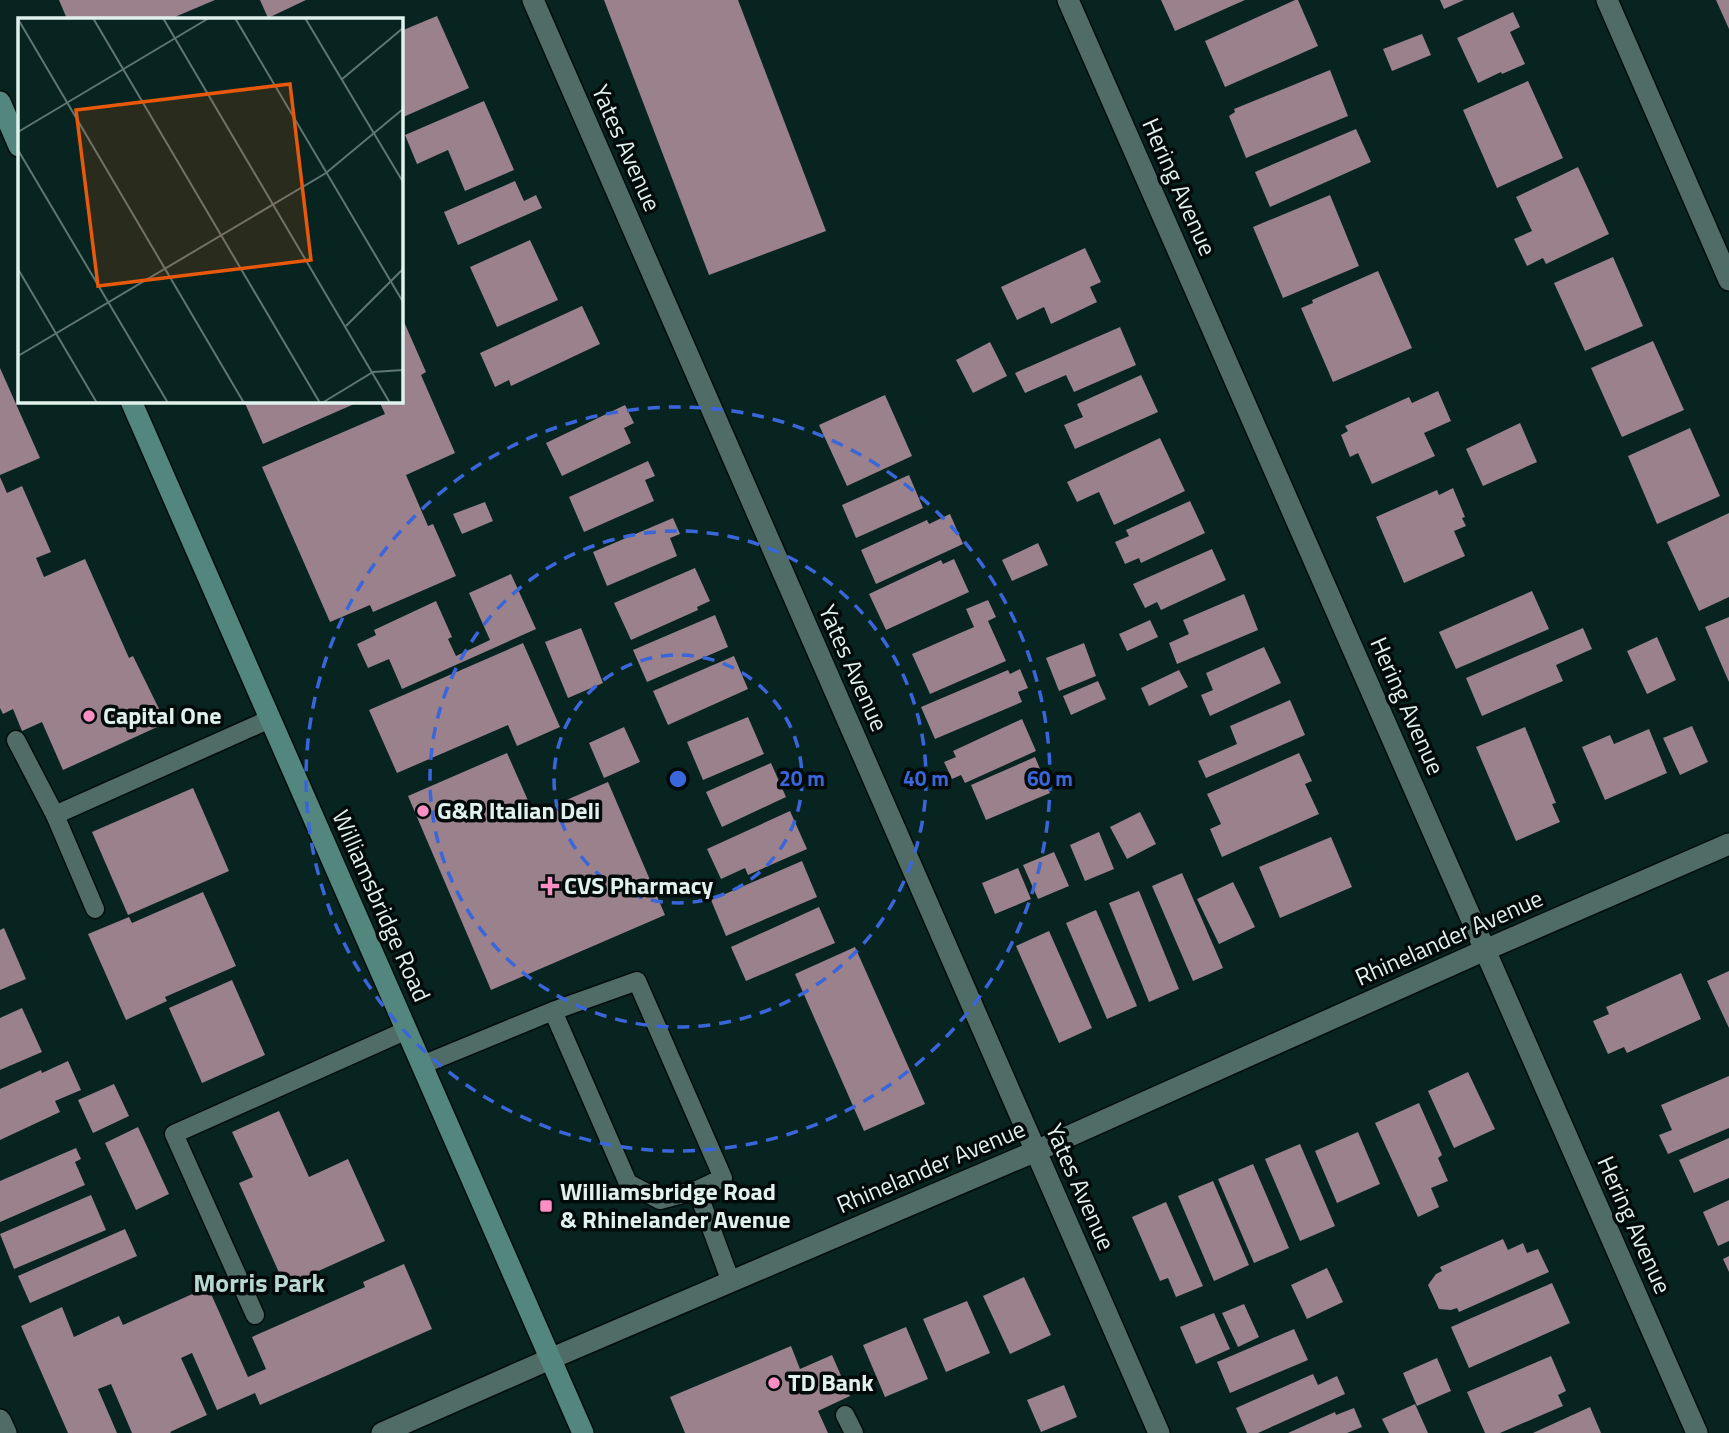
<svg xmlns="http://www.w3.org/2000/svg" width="1729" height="1433" viewBox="0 0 1729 1433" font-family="'Titillium Web',sans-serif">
<rect width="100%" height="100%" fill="#082420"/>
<g fill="#9a818c">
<polygon points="59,0 215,0 170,19 67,19"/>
<polygon points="260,0 306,0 268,18"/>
<polygon points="604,0 738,0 826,231 709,275"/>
<polygon points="1161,0 1245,0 1175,31"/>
<polygon points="1295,0 1298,0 1318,46 1225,87 1205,41"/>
<polygon points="1440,0 1464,0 1444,9"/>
<polygon points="1716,0 1729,0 1729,29"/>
<polygon points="1513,12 1520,27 1510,32 1525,64 1502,74 1501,72 1478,83 1457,38"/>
<polygon points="437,16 469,88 401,118 401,31"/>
<polygon points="1422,34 1431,55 1392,71 1383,49"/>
<polygon points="1330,70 1348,116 1246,158 1229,116 1235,112 1234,109"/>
<polygon points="1528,81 1563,158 1497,188 1463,110"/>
<polygon points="484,101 514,170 465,191 448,150 417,164 405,135"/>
<polygon points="1356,129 1371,162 1270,207 1255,172"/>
<polygon points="1578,167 1609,234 1546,264 1543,258 1527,266 1514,239 1532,231 1516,197"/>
<polygon points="515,181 524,201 536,195 542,208 458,245 444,212"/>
<polygon points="1330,195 1359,266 1283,298 1253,227"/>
<polygon points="530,240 558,300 497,327 470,267"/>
<polygon points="1085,248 1101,282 1090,287 1097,302 1051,324 1044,307 1017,320 1001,287"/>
<polygon points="1613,257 1643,326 1585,351 1554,283"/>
<polygon points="1378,271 1412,348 1333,382 1301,308 1313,303 1312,300"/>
<polygon points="582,306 600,344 511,386 509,380 495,387 480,353"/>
<polygon points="401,315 426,372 421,375 455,453 406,475 428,526 433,524 456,576 373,612 370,605 330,622 262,467 385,414 379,401 401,401"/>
<polygon points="1120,327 1136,365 1074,392 1066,375 1025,393 1015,373"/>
<polygon points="1653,341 1684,410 1622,437 1591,368"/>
<polygon points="990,342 1007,376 973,393 956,360"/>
<polygon points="0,368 40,458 0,475"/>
<polygon points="1141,375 1158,412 1075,449 1064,425 1083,417 1077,404"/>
<polygon points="1438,391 1451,421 1424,433 1435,456 1372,484 1358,453 1350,457 1341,435 1348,431 1345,426 1409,397 1412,403"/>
<polygon points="885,395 912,456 847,486 819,425"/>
<polygon points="244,401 361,401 263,444"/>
<polygon points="625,405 634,423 624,428 631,443 562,476 546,443"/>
<polygon points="1520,423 1537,462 1483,486 1466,449"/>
<polygon points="1690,428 1720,496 1657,524 1628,456"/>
<polygon points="1160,438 1185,491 1114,525 1099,492 1077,502 1067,482"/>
<polygon points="648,461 655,476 645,480 654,501 584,532 569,497"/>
<polygon points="909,475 923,508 856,538 842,505"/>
<polygon points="0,477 7,493 22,486 51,552 36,558 44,577 85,559 129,658 133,656 166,723 63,770 42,722 22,731 13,709 3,714 0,708"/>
<polygon points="1453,488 1465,517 1462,518 1466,526 1454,531 1465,556 1404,583 1376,517 1437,490 1439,495"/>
<polygon points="1190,501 1205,533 1141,563 1139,558 1125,564 1115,542 1129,536 1126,530"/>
<polygon points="485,502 493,521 462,534 453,514"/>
<polygon points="1729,513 1729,597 1699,611 1667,542"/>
<polygon points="950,514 963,544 876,584 861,550 927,520 929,524"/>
<polygon points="673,518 680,534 670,538 677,556 607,586 593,552"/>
<polygon points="1038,543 1048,565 1012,581 1002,560"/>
<polygon points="1212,549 1226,580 1161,610 1157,602 1145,608 1133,584"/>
<polygon points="954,559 969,592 886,630 869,594 941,560 943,564"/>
<polygon points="695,568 710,601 697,607 698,610 631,640 614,603"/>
<polygon points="511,574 536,629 402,689 389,659 368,668 357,644 376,635 374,630 436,601 452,637 448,639 456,656 490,640 469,593"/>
<polygon points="1532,591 1549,629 1456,669 1439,632"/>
<polygon points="1244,594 1258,630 1177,664 1169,643 1189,634 1183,620"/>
<polygon points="988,600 996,617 988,621 1006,661 930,694 912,654 974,627 966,609"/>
<polygon points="715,615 728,647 647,682 633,650"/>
<polygon points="1729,617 1729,682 1705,627"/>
<polygon points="1150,620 1158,637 1127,651 1119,634"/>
<polygon points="581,628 603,683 568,698 545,642"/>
<polygon points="1583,628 1592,649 1556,665 1563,681 1482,716 1466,678"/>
<polygon points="1657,637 1676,680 1647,694 1627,651"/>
<polygon points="523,643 560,727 517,746 508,725 397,773 369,710"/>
<polygon points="1084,643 1096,676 1059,691 1046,658"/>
<polygon points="1264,647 1281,683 1210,716 1201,695 1213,690 1206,673"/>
<polygon points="734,656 748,689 668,725 653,691"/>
<polygon points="1020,669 1028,688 1018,692 1022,702 935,739 921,707 1008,670 1010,674"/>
<polygon points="1179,670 1188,687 1149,706 1141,688"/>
<polygon points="1098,681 1106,699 1071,715 1063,696"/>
<polygon points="1290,700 1305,735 1206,778 1198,761 1237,744 1230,726"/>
<polygon points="748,717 764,754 703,780 687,742"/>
<polygon points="1022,719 1036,751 965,783 961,775 952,779 944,762 956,757 953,751"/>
<polygon points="1692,726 1708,762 1680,775 1663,738"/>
<polygon points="624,727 640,762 604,778 589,743"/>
<polygon points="1525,727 1556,803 1552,804 1560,822 1516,841 1476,747"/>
<polygon points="1649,729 1667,773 1605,800 1582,747 1610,735 1614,744"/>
<polygon points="507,753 534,814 608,782 665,915 491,990 408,796"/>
<polygon points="1299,753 1312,781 1305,784 1319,814 1222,857 1210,829 1221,824 1207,794"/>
<polygon points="1035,757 1050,793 986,820 971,785"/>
<polygon points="771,763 786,797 722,827 706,792"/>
<polygon points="193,788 229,871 128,915 92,832"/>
<polygon points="790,811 807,849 748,875 745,868 721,879 707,849"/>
<polygon points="1140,812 1156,844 1127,859 1110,827"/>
<polygon points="1099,832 1114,869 1085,881 1070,845"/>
<polygon points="1331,837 1352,887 1280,918 1259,867"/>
<polygon points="1054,852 1069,886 1038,899 1023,865"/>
<polygon points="802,861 817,897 726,936 711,900"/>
<polygon points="1018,868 1031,899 995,914 982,883"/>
<polygon points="1182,873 1223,968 1193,981 1152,886"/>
<polygon points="1233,882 1255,927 1219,944 1197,899"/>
<polygon points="1139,891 1179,989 1149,1002 1109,903"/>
<polygon points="203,892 236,966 165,997 167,1001 126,1020 88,934 129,917 132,923"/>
<polygon points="819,907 835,943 746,981 731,947"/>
<polygon points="1096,910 1137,1006 1107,1019 1066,923"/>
<polygon points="4,928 26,979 0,990 0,930"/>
<polygon points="1049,931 1092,1028 1059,1043 1016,946"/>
<polygon points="855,947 925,1104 864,1131 795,974"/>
<polygon points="1729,971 1729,1028 1707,981"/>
<polygon points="1681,973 1701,1019 1627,1053 1624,1047 1608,1054 1593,1021 1609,1014 1606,1007"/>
<polygon points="232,980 265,1055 202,1083 169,1008"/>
<polygon points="22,1008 42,1052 0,1070 0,1018"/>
<polygon points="68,1061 81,1090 55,1101 60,1112 0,1140 0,1089 41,1070 42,1073"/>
<polygon points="1468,1072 1495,1129 1454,1148 1428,1091"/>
<polygon points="1729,1076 1729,1128 1668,1154 1659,1135 1672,1130 1661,1105"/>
<polygon points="114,1084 129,1116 93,1133 78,1100"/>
<polygon points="1419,1103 1442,1155 1438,1158 1448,1181 1431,1188 1439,1207 1418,1217 1375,1123"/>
<polygon points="279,1111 309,1177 348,1159 385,1241 285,1286 239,1183 253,1177 232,1132"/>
<polygon points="138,1127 169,1194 136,1210 105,1143"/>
<polygon points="1358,1132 1380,1184 1337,1203 1315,1151"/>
<polygon points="1729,1138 1729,1178 1694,1193 1679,1160"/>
<polygon points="1300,1144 1335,1226 1300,1241 1265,1159"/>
<polygon points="76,1148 81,1159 75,1162 85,1185 0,1222 0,1181"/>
<polygon points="1253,1164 1289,1248 1254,1263 1218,1179"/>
<polygon points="1213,1181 1249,1265 1214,1281 1178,1196"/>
<polygon points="91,1195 106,1230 14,1269 0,1234"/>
<polygon points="1729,1200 1729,1241 1718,1246 1703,1212"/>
<polygon points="1166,1202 1203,1286 1176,1297 1168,1278 1160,1281 1132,1217"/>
<polygon points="125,1229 137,1256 30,1303 18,1276"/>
<polygon points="1503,1239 1508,1250 1523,1243 1527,1253 1538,1249 1549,1272 1459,1312 1457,1308 1451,1310 1439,1309 1428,1285 1436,1274 1442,1271 1440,1267"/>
<polygon points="1729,1256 1729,1272 1723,1259"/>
<polygon points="404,1264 432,1329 260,1405 255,1393 217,1410 192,1353 181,1358 207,1415 170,1432 171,1433 132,1433 111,1384 98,1389 117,1433 68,1433 21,1326 62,1307 74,1337 119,1316 123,1325 208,1287 248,1377 266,1369 252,1337 365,1287 363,1282"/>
<polygon points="1327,1268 1343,1302 1307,1319 1291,1285"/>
<polygon points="1024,1277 1051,1335 1010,1354 983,1296"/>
<polygon points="1552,1283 1570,1323 1469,1368 1451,1327"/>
<polygon points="967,1301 990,1353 946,1372 923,1319"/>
<polygon points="1244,1304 1259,1337 1238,1347 1222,1313"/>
<polygon points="1214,1313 1230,1349 1196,1364 1180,1327"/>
<polygon points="906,1327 928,1379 885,1397 863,1345"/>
<polygon points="1294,1329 1308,1360 1230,1393 1217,1362"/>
<polygon points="791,1346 800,1369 832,1355 850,1396 818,1411 828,1433 685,1433 670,1397"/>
<polygon points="1551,1356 1566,1391 1558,1395 1563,1406 1500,1433 1485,1433 1467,1392"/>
<polygon points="1437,1358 1451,1391 1417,1406 1403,1373"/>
<polygon points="1313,1374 1318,1385 1337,1376 1345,1394 1258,1433 1247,1433 1236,1408"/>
<polygon points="1064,1385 1077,1417 1041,1432 1027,1400"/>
<polygon points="1415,1404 1428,1433 1389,1433 1382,1419"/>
<polygon points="1590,1407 1601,1433 1533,1433"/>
<polygon points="1354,1408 1362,1427 1347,1433 1288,1433 1335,1412 1336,1415"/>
</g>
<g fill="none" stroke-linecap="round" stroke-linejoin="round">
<g stroke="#000d0a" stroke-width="21">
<g id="lane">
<polyline points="16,740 55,815 95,909"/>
<polyline points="55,815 270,719"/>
<polyline points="422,1065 553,1011 637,981 723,1178 697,1190 660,1200 628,1183 553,1011"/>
<polyline points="697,1190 731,1282"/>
<polyline points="255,1315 174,1134 407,1030"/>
<polyline points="845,1415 854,1433"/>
</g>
</g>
<g stroke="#000d0a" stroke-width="24">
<g id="street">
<polyline points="533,0 1159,1433"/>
<polyline points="1068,0 1697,1433"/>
<polyline points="1607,0 1729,280"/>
<polyline points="0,1420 6,1433"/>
<polyline points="382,1433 550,1359 1036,1151 1485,950 1729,844"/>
</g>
</g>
<g stroke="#000d0a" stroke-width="24">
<g id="secondary">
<polyline points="0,102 19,146"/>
<polyline points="131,401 583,1433"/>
</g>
</g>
<use href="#lane" stroke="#506c67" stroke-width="18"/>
<use href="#street" stroke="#506c67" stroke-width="21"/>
<use href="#secondary" stroke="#53867e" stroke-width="21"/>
</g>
<g fill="none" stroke="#3a66db" stroke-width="3.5" stroke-dasharray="12 9">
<circle cx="678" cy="779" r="124"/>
<circle cx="678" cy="779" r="248"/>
<circle cx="678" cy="779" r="372"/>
</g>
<g fill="#fb8fc4" stroke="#020b09" stroke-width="2.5">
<circle cx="89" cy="716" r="7"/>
<circle cx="423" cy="811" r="7"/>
<path d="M546.5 875.5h7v7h7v7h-7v7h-7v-7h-7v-7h7z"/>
<rect x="539" y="1199" width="14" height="14" rx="3.5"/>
<circle cx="774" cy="1383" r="7"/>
</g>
<g text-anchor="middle" stroke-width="7" stroke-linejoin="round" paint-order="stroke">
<g font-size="24" fill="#e1f1ed" stroke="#020b09">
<text transform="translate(626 148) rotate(66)" y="8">Yates Avenue</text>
<text transform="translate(1179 187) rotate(66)" y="8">Hering Avenue</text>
<text transform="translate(853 668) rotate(66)" y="8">Yates Avenue</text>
<text transform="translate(1407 706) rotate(66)" y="8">Hering Avenue</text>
<text transform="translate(381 906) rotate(66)" y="8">Williamsbridge Road</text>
<text transform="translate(1449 938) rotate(-24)" y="8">Rhinelander Avenue</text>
<text transform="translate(931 1167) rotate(-23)" y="8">Rhinelander Avenue</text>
<text transform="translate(1080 1187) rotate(66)" y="8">Yates Avenue</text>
<text transform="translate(1634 1225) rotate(66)" y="8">Hering Avenue</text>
</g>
<g font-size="24" font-weight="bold" fill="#e1f1ed" stroke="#020b09" text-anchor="start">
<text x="103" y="724">Capital One</text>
<text x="437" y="819">G&amp;R Italian Deli</text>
<text x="564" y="894">CVS Pharmacy</text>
<text x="560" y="1200">Williamsbridge Road<tspan x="560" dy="28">&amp; Rhinelander Avenue</tspan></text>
<text x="788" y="1391">TD Bank</text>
</g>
<g font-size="26" font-weight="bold" fill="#b8d7d1" stroke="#020b09">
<text x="259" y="1292">Morris Park</text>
</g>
</g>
<g transform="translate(18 18)">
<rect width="385" height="385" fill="#082420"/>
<path fill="none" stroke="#5f7672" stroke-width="2" d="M75,0L302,385M145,0L372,385M217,0L385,284M287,0L385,164M0,1L226,385M323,62L385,10M0,114L191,0M0,132L150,385M0,251L79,385M328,308L385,251M0,338L308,155L385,91M304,385L355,354L385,352"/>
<path fill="#e8590c" fill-opacity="0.15" stroke="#e8590c" stroke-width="3.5" d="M272,66L293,242L80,268L58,92Z"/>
<rect width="385" height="385" fill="none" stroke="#e1f1ed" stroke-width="3.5"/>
</g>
<circle cx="678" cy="779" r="10" fill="#3a66db" stroke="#020b09" stroke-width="3.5"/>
<g font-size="21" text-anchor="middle" font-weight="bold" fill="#3a66db" stroke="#020b09" stroke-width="7" stroke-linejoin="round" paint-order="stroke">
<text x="802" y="786">20 m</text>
<text x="926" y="786">40 m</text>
<text x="1050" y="786">60 m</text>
</g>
</svg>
